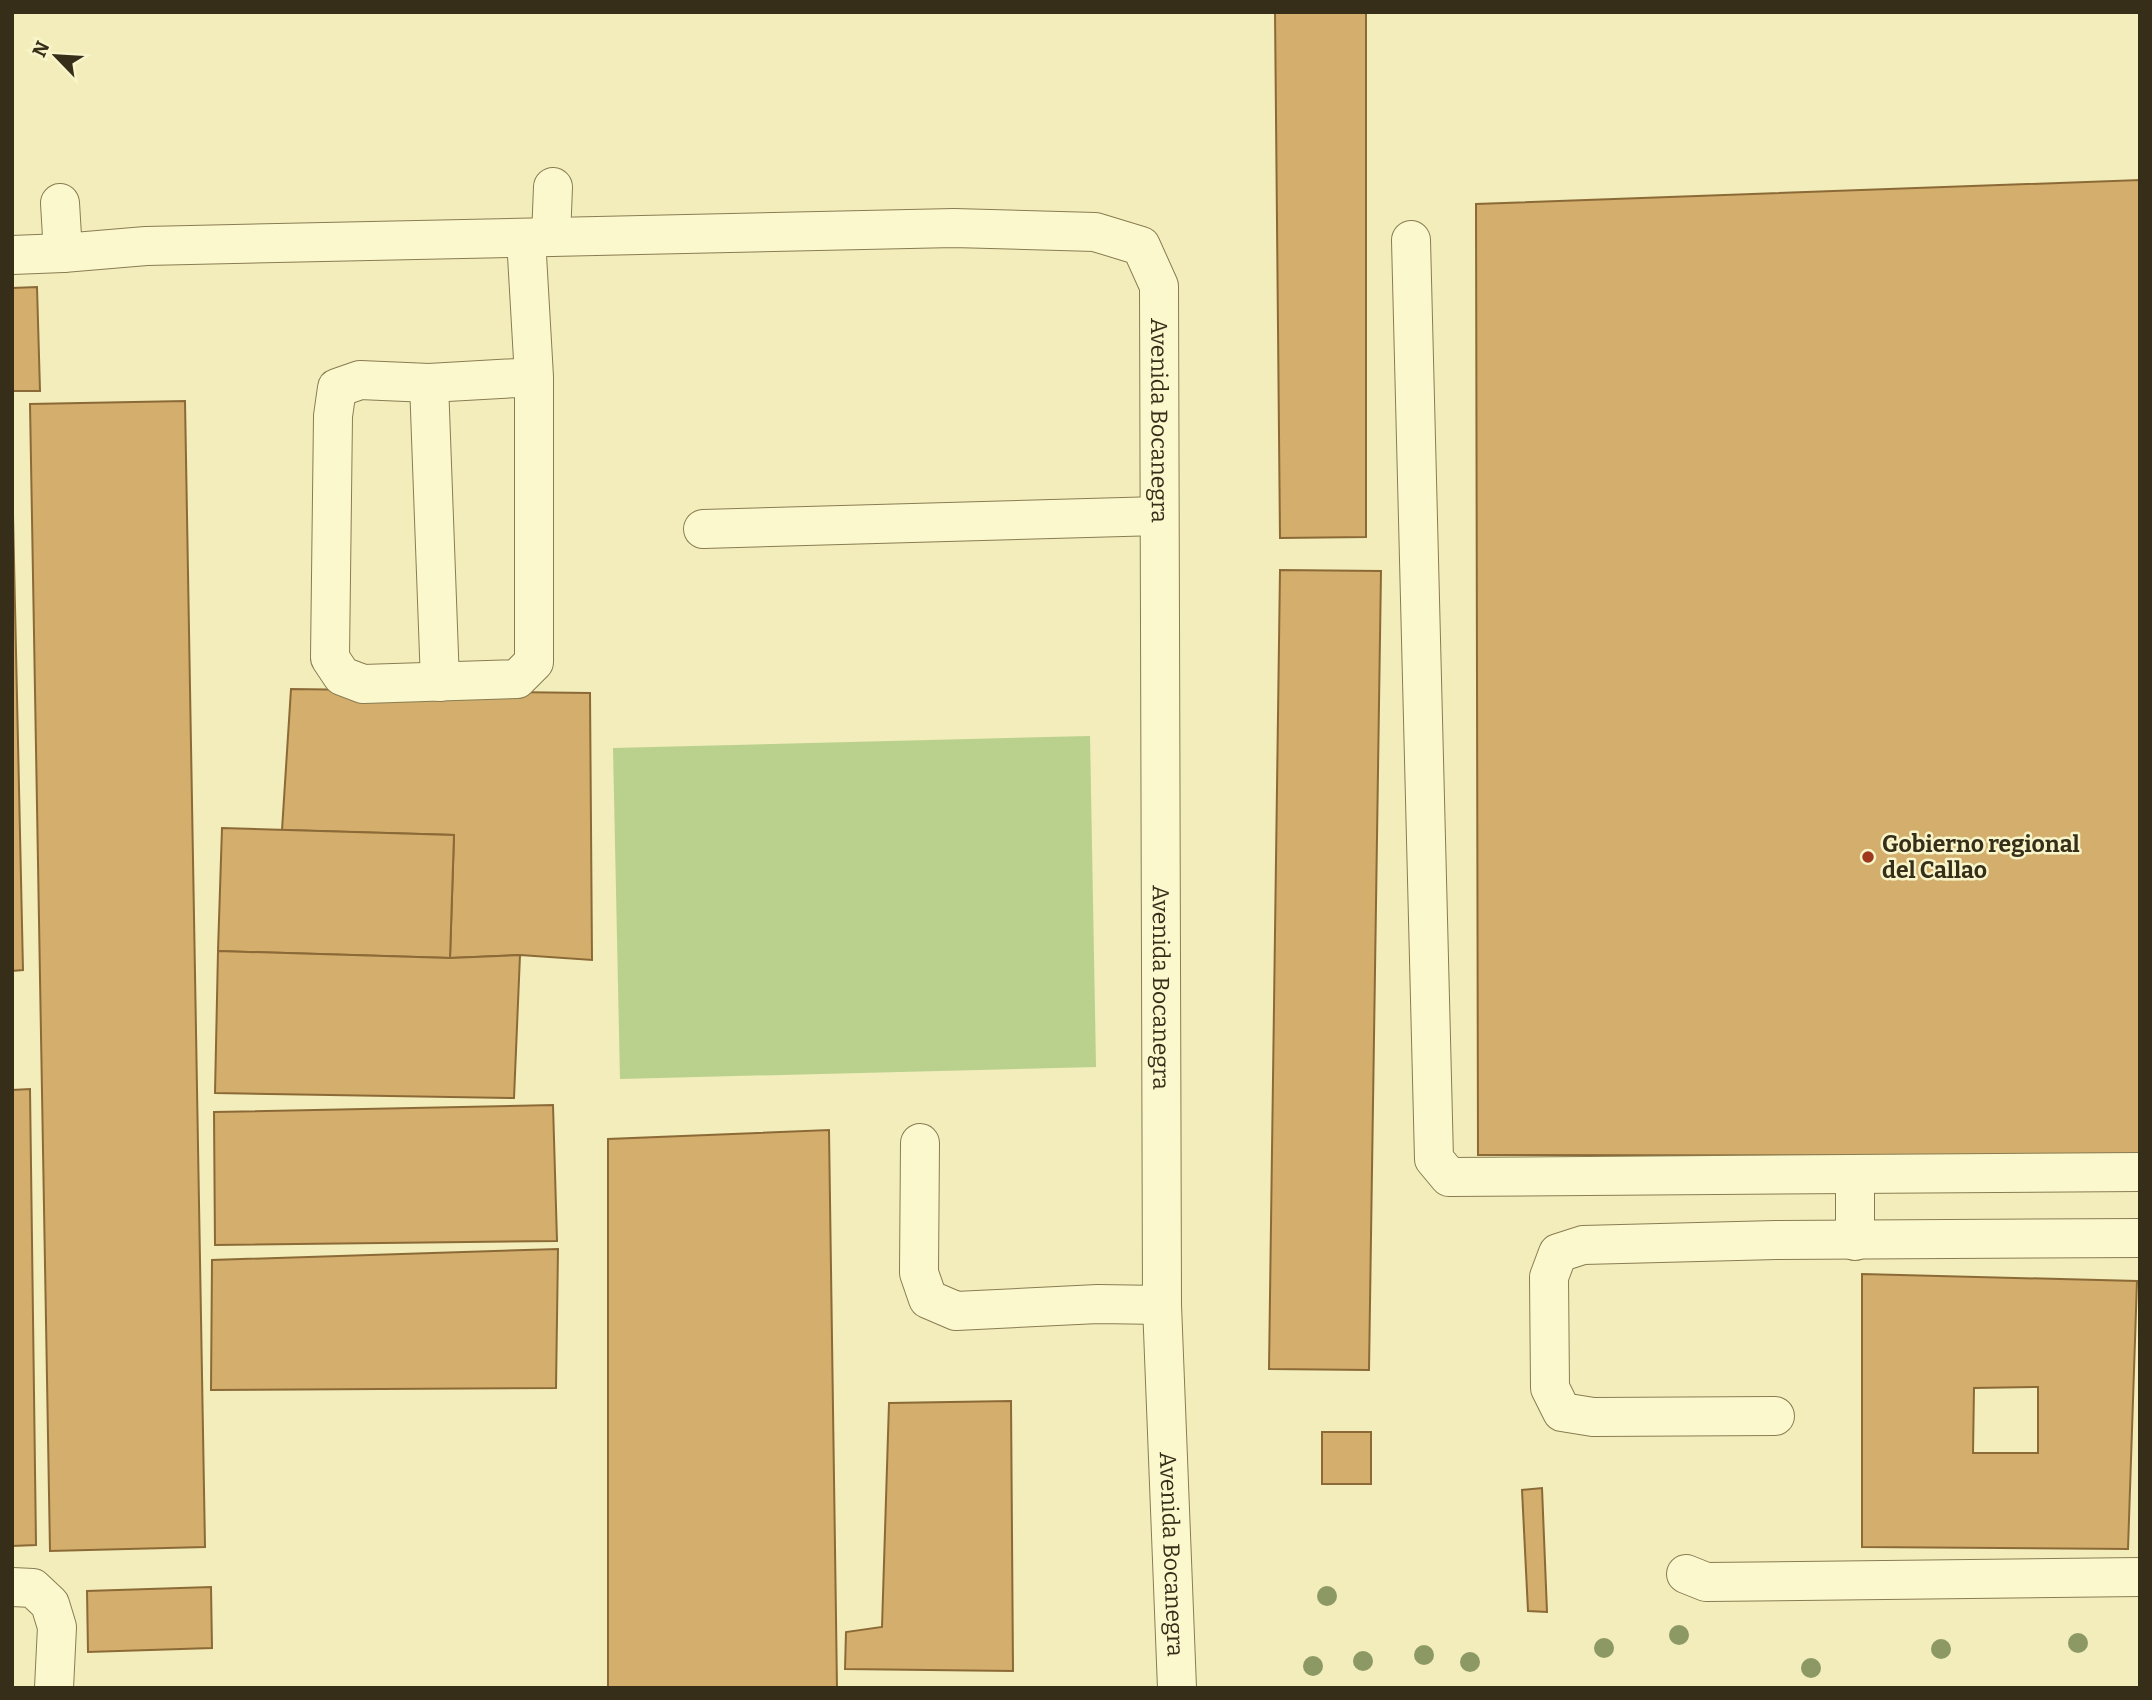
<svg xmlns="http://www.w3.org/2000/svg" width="2152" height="1700" viewBox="0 0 2152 1700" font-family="Bitter,serif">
<rect width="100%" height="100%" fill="#f2edba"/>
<polygon fill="#bad08d" points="1090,736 1096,1067 620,1079 613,748"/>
<g fill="#d3ae6c" stroke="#8b6a37" stroke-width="2" fill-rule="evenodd">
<polygon points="1275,12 1366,12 1366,537 1280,538"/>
<polygon points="2140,180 2140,1156 1478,1155 1476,204"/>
<polygon points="37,287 40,391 12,391 12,288"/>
<polygon points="185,401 205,1547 50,1551 30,404"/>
<polygon points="12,469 23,970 12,971"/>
<polygon points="1280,570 1381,571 1369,1370 1269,1369"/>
<polygon points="291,689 590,693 592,960 520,955 450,958 454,835 282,830"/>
<polygon points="222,828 454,835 450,958 218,951"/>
<polygon points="218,951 450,958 520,955 514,1098 215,1093"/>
<polygon points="30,1089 36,1545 12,1546 12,1090"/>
<polygon points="553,1105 557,1241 215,1245 214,1112"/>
<polygon points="829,1130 837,1688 608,1688 608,1139"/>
<polygon points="558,1249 556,1388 211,1390 212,1260"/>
<path d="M1862,1274L2137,1281L2128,1549L1862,1547ZM2038,1387V1453H1973L1974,1388Z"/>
<polygon points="1011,1401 1013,1671 845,1669 846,1632 882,1627 889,1403"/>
<rect x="1322" y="1432" width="49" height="52"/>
<polygon points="1542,1488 1547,1612 1528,1611 1522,1490"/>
<polygon points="211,1587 212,1648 88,1652 87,1591"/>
</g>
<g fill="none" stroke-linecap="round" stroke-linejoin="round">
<g stroke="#897c53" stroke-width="40">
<g id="minor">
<path id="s1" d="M60,203L63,253L146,246L954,228L1095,232L1141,246L1159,286L1162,1305L1177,1688"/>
<polyline points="551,237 553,187"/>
<polyline points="526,238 534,377 534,662 517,679 363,684 342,676 330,658 333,416 337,388 360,380 429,383 534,377"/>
<polyline points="1411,240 1434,1159 1449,1177 2140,1172"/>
<polyline points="12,255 63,253"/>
<polyline points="429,383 440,682"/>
<polyline points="703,529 1159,516"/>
<polyline points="920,1143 919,1273 928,1299 956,1311 1098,1304 1162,1305"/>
<polyline points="1855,1241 1855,1176"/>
<polyline points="1775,1416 1593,1417 1562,1412 1550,1388 1549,1277 1558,1253 1583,1245 1776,1240 2140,1238"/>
<polyline points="1686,1574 1706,1582 2140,1577"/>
<polyline points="12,1587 33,1588 50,1604 57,1627 54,1688"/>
</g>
</g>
<use href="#minor" stroke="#fcf8cd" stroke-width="38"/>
</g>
<g fill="#8d9964">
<circle cx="1327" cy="1596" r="10"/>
<circle cx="1679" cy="1635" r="10"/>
<circle cx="2078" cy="1643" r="10"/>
<circle cx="1604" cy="1648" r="10"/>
<circle cx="1941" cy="1649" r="10"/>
<circle cx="1424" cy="1655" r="10"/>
<circle cx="1363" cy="1661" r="10"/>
<circle cx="1470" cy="1662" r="10"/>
<circle cx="1313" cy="1666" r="10"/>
<circle cx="1811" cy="1668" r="10"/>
</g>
<circle fill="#9e391e" stroke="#f8f5ca" stroke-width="2.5" cx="1868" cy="857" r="7"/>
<g text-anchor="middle" stroke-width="5" stroke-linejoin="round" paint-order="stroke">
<g font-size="23" fill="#372e19" stroke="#f8f5ca">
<text dy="8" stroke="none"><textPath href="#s1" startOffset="1309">Avenida Bocanegra</textPath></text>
<text dy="8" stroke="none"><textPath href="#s1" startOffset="1876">Avenida Bocanegra</textPath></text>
<text dy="8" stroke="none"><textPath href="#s1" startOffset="2443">Avenida Bocanegra</textPath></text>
</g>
<g font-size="23" font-weight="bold" fill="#372e19" stroke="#f8f5ca" text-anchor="start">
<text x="1882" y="852">Gobierno regional<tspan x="1882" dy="26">del Callao</tspan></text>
</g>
</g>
<rect width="2152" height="1700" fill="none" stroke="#372e19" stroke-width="28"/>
<g transform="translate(56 56) rotate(295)" stroke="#f8f5ca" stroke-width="5" paint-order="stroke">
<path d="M0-5L12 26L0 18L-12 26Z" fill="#372e19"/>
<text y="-10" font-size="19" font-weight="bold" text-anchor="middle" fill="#372e19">N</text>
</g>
</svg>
